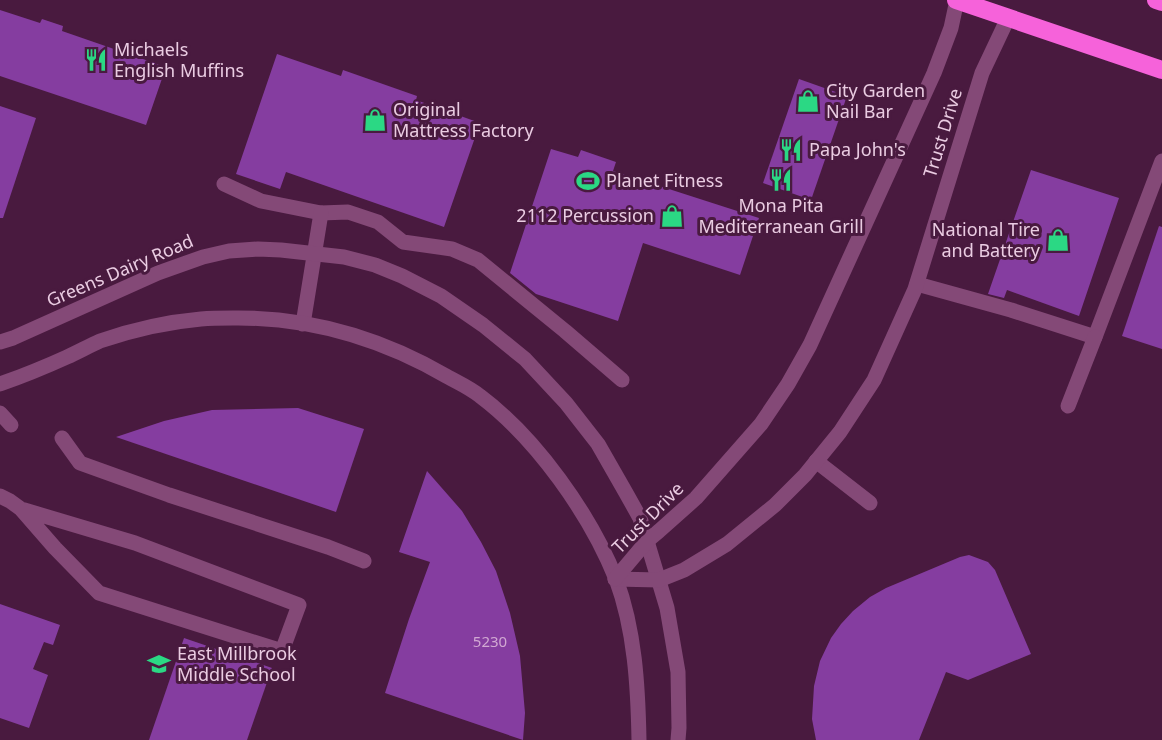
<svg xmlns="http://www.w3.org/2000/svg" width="1162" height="740" viewBox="0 0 1162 740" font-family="'Noto Sans',sans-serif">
<rect width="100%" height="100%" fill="#491a3f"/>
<g fill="#853da0">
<polygon points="0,10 40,23 42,19 63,26 62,31 166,67 146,125 0,76"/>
<polygon points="277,54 341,76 343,70 417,96 416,100 480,123 444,227 286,172 280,189 236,174"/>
<polygon points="799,79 847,96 811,200 763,183"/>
<polygon points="0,106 36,118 3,218 0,218"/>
<polygon points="551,149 578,157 581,150 616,162 613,171 759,218 740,275 643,243 618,321 536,294 510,273"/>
<polygon points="1031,170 1119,198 1079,316 1007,290 1004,298 988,294"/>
<polygon points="1159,226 1162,227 1162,349 1122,336"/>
<polygon points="298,408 364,429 336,512 116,437 164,421 212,410"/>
<polygon points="427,471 462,511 481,542 496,571 510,613 520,656 525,713 523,740 385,693 409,619 430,562 399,552"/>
<polygon points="969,555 988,562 995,570 1031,654 968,680 946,672 919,740 816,740 812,719 814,686 820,661 831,638 841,624 853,611 870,597 886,588 960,557"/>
<polygon points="0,604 60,625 53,645 44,642 33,669 48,675 29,728 0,718"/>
<polygon points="184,638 272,668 247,740 149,740"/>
</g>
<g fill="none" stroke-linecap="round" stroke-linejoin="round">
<g stroke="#844977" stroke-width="15">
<polyline points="224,184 261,201 321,213 348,212 378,222 403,242 452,249 478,260 565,331 622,380"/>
<polyline points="917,284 1011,310 1095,337 1162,161"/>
<polyline points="303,324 321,213"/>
<polyline points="0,342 13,338 158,273 203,257 229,251 258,249 281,250 344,257 375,265 402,276 441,296 483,325 525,359 566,403 598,444 626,493 640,518 667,608 678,672 679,728 678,740"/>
<path d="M0,384C23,376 45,367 67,357C78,352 89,346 100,341C132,330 167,322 201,319C212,318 222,318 233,318C311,317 381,338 448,377C459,383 470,388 480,396C536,438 590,514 616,579C635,630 638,687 639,740"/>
<polyline points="1068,406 1095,337"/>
<polyline points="0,413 11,425"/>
<polyline points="62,438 80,463 169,495 328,547 364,561"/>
<polyline points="816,461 870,503"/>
<polyline points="0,496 10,501 21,509 55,548 99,593 282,651 299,605 135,543 21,509"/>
<polyline points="615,579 659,580 684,570 727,544 775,505 805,475 840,432 874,380 915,289 982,73 1008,18"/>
<polyline points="615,579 647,541 659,531 696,498 761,424 788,384 810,345 934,73 951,28 957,0"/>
</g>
<g stroke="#f662da" stroke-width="18">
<polyline points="956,0 1162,70"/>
<polyline points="1156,0 1162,2"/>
</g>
</g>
<defs>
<g id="restaurant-bare" transform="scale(1.8)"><path d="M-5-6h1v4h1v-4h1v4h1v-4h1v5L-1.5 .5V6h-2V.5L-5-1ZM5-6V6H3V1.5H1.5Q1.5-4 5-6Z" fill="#2bd884" stroke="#491a3f" stroke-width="2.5" paint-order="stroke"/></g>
<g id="shop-bare" transform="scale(1.8)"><path d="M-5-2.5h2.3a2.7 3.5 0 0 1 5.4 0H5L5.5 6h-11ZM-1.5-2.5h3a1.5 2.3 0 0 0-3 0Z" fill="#2bd884" stroke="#491a3f" stroke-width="2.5" paint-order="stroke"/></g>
<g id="stadium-bare" transform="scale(1.8)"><path d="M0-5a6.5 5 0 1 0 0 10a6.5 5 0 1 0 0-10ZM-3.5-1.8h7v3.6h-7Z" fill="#2bd884" stroke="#491a3f" stroke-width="2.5" paint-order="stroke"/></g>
<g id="school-bare" transform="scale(1.8)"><path d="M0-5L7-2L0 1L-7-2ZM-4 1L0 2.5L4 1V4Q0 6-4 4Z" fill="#2bd884" stroke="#491a3f" stroke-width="2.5" paint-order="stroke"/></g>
</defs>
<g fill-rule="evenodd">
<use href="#restaurant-bare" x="96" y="60"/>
<use href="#shop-bare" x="808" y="101"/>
<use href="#shop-bare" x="375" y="120"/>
<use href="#restaurant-bare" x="791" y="150"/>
<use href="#restaurant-bare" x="781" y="180"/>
<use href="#stadium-bare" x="588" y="181"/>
<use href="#shop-bare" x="672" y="216"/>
<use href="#shop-bare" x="1058" y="240"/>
<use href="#school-bare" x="159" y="664"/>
</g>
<g text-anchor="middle" stroke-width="6" stroke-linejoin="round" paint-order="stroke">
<g font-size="15" fill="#d1a8d2">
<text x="490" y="647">5230</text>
</g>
<g font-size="18" fill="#eacce2" stroke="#491a3f" text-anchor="start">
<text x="114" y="56">Michaels<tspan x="114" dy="21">English Muffins</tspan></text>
<text x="826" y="97">City Garden<tspan x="826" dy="21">Nail Bar</tspan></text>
<text x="393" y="116">Original<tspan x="393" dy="21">Mattress Factory</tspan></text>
<text x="809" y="156">Papa John's</text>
<text x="606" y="187">Planet Fitness</text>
<text x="781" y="212" text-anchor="middle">Mona Pita<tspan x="781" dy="21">Mediterranean Grill</tspan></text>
<text x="654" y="222" text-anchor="end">2112 Percussion</text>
<text x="1040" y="236" text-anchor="end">National Tire<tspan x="1040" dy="21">and Battery</tspan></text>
<text x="177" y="660">East Millbrook<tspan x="177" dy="21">Middle School</tspan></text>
</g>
<g font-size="18" fill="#eacce2" stroke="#491a3f">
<text transform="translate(943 133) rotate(-73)" y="6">Trust Drive</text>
<text transform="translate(120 271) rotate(-23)" y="6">Greens Dairy Road</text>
<text transform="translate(648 518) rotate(-45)" y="6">Trust Drive</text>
</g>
</g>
</svg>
